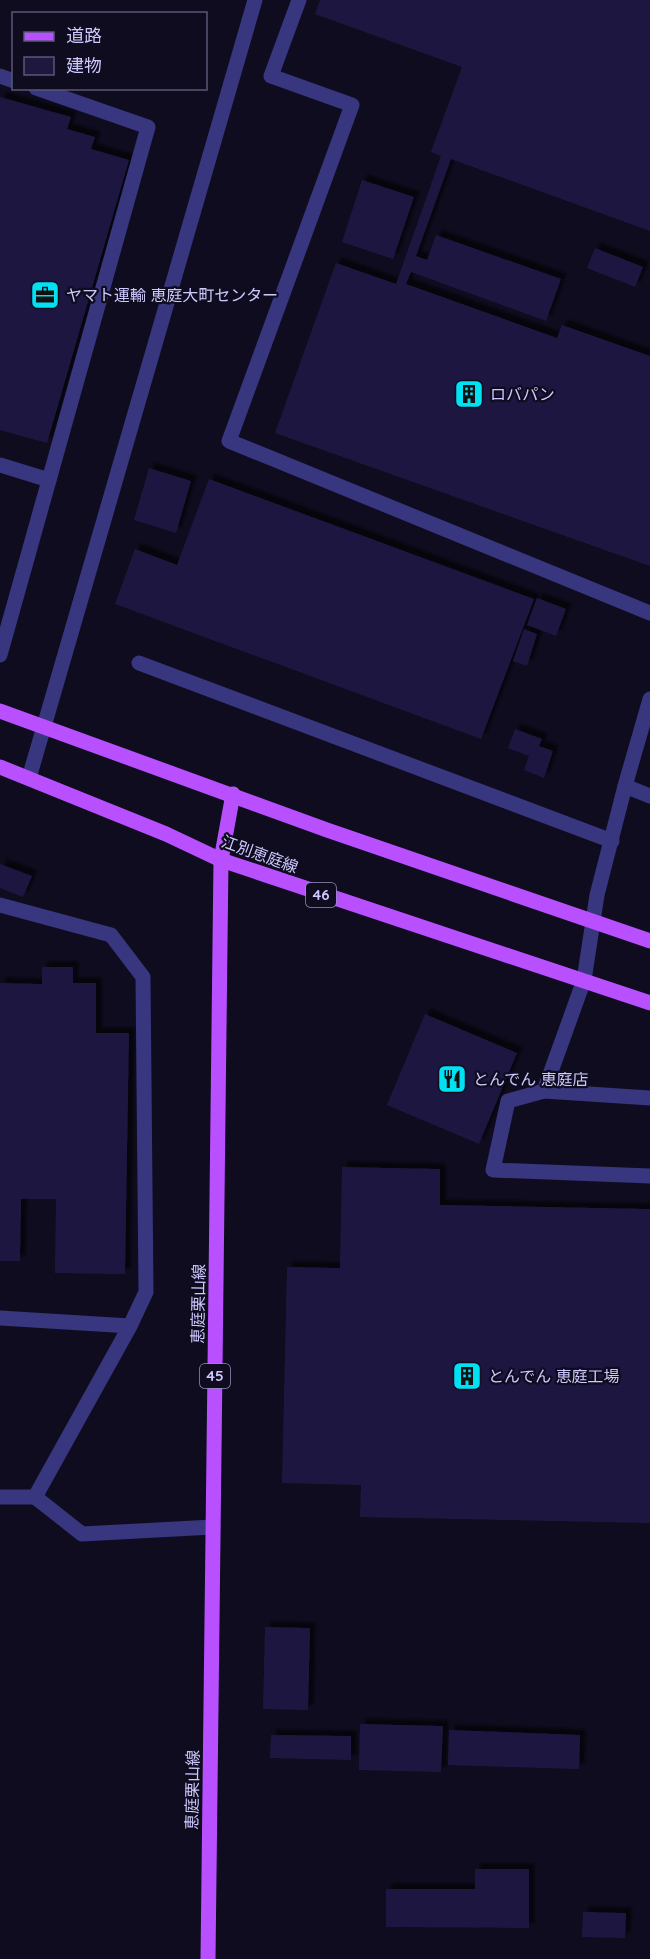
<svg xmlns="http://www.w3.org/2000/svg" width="650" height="1959" viewBox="0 0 650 1959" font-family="Quicksand,'Noto Sans JP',sans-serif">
<defs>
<filter id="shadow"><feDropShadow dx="5.5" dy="-5.5" stdDeviation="1.5" flood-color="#0009"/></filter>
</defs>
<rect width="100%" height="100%" fill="#0e0c1e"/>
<g fill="#1e183f" filter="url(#shadow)">
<polygon points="320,0 650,0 650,231 451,159 416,256 427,260 436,235 561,279 546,321 411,272 406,284 557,338 562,325 650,356 650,566 275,433 336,263 396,284 441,156 431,152 462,67 315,14"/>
<polygon points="0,97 71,117 67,129 95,137 91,149 129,160 47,443 0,430"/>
<polygon points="362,180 414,197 393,259 342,242"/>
<polygon points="595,248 643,267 635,287 587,268"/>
<polygon points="149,468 191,481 176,533 134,520"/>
<polygon points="209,479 534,599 481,739 115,604 135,549 177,565"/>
<polygon points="537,598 566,609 556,636 527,625"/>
<polygon points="524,629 537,634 527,666 513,661"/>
<polygon points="515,729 542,739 539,746 553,751 544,778 524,770 529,756 508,748"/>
<polygon points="0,864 32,876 23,897 0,888"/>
<polygon points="42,967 73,967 73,983 96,983 96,1033 129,1033 125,1274 55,1273 56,1199 21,1199 20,1261 0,1261 0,983 42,984"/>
<polygon points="425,1014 517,1053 479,1144 387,1105"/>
<polygon points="342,1167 440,1169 440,1205 650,1209 650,1523 360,1517 361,1485 282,1483 287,1267 340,1268"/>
<polygon points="265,1627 310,1628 308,1710 263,1709"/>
<polygon points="360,1724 443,1726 441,1772 359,1770"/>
<polygon points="449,1730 580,1735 579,1769 448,1765"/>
<polygon points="271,1735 351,1736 351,1760 270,1758"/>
<polygon points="475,1869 529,1869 529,1928 386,1927 386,1889 475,1889"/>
<polygon points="583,1912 626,1913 625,1938 582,1937"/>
</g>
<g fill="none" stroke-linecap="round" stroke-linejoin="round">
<g stroke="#37367e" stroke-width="15">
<polyline points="299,0 271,76 352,105 229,441 650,613"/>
<polyline points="0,76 14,81"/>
<polyline points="0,465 49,480"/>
<polyline points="0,655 148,127 36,88"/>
<polyline points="139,663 612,841"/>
<polyline points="650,699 625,786 650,796"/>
<polyline points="29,778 255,0"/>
<polyline points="0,905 111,935 143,977 146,1292 130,1326 35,1497 0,1497"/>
<polyline points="544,1091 584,980 597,895 625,786"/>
<polyline points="650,1098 544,1091 508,1101 493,1170 650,1176"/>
<polyline points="0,1318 130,1326"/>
<polyline points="35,1497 82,1534 213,1527"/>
</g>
<g stroke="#b950ff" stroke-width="15">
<polyline points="0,711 327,830 650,941"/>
<polyline points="0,767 166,834 221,860 650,1003"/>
<polyline points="208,1959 221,860 233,794"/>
</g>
</g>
<defs>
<g id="office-square" transform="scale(1.5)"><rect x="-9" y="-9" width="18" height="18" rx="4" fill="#00e2f4" stroke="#0e0c1e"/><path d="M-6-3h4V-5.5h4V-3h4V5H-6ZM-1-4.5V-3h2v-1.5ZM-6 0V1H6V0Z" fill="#111"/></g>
<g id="building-square" transform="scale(1.5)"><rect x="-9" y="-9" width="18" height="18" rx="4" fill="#00e2f4" stroke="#0e0c1e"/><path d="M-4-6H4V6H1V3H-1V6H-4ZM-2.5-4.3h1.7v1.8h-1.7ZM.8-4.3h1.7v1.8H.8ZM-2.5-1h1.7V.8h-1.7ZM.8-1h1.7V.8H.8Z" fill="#111"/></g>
<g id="restaurant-square" transform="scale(1.5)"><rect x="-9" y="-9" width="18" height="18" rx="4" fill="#00e2f4" stroke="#0e0c1e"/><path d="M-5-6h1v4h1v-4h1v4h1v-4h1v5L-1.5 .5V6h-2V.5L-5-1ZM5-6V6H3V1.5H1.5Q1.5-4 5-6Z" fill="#111"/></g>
</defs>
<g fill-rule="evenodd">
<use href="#office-square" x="45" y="295"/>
<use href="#building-square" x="469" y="394"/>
<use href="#restaurant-square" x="452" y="1079"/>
<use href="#building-square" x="467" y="1376"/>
</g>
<g text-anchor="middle" stroke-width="4.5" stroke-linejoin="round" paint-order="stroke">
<g fill="#0e0c1e" stroke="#9490bc" stroke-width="1.5">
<rect x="306" y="883" width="30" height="24" rx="4.5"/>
<rect x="200" y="1364" width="30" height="24" rx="4.5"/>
</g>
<g font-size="15" font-weight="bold" fill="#cdc9ff">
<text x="321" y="900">46</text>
<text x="215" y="1381">45</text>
</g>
<g font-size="16" fill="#cdc9ff" stroke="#0e0c1e" text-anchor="start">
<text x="66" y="301">ヤマト運輸 恵庭大町センター</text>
<text x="490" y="400">ロバパン</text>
<text x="473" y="1085">とんでん 恵庭店</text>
<text x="488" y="1382">とんでん 恵庭工場</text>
</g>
<g font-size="16" fill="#cdc9ff" stroke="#0e0c1e">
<text transform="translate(260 854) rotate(20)" y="6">江別恵庭線</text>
<text transform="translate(198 1304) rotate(-89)" y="6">恵庭栗山線</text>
<text transform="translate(192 1790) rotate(-89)" y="6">恵庭栗山線</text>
</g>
</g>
<rect x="12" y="12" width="195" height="78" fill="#0e0c1e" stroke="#5a5878" stroke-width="1.5"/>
<rect x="24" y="32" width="30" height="9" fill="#b950ff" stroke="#5a5878" stroke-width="1.5"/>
<text x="66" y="42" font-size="18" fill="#cdc9ff">道路</text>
<rect x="24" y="57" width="30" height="18" fill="#1e183f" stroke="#5a5878" stroke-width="1.5"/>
<text x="66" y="72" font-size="18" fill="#cdc9ff">建物</text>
</svg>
